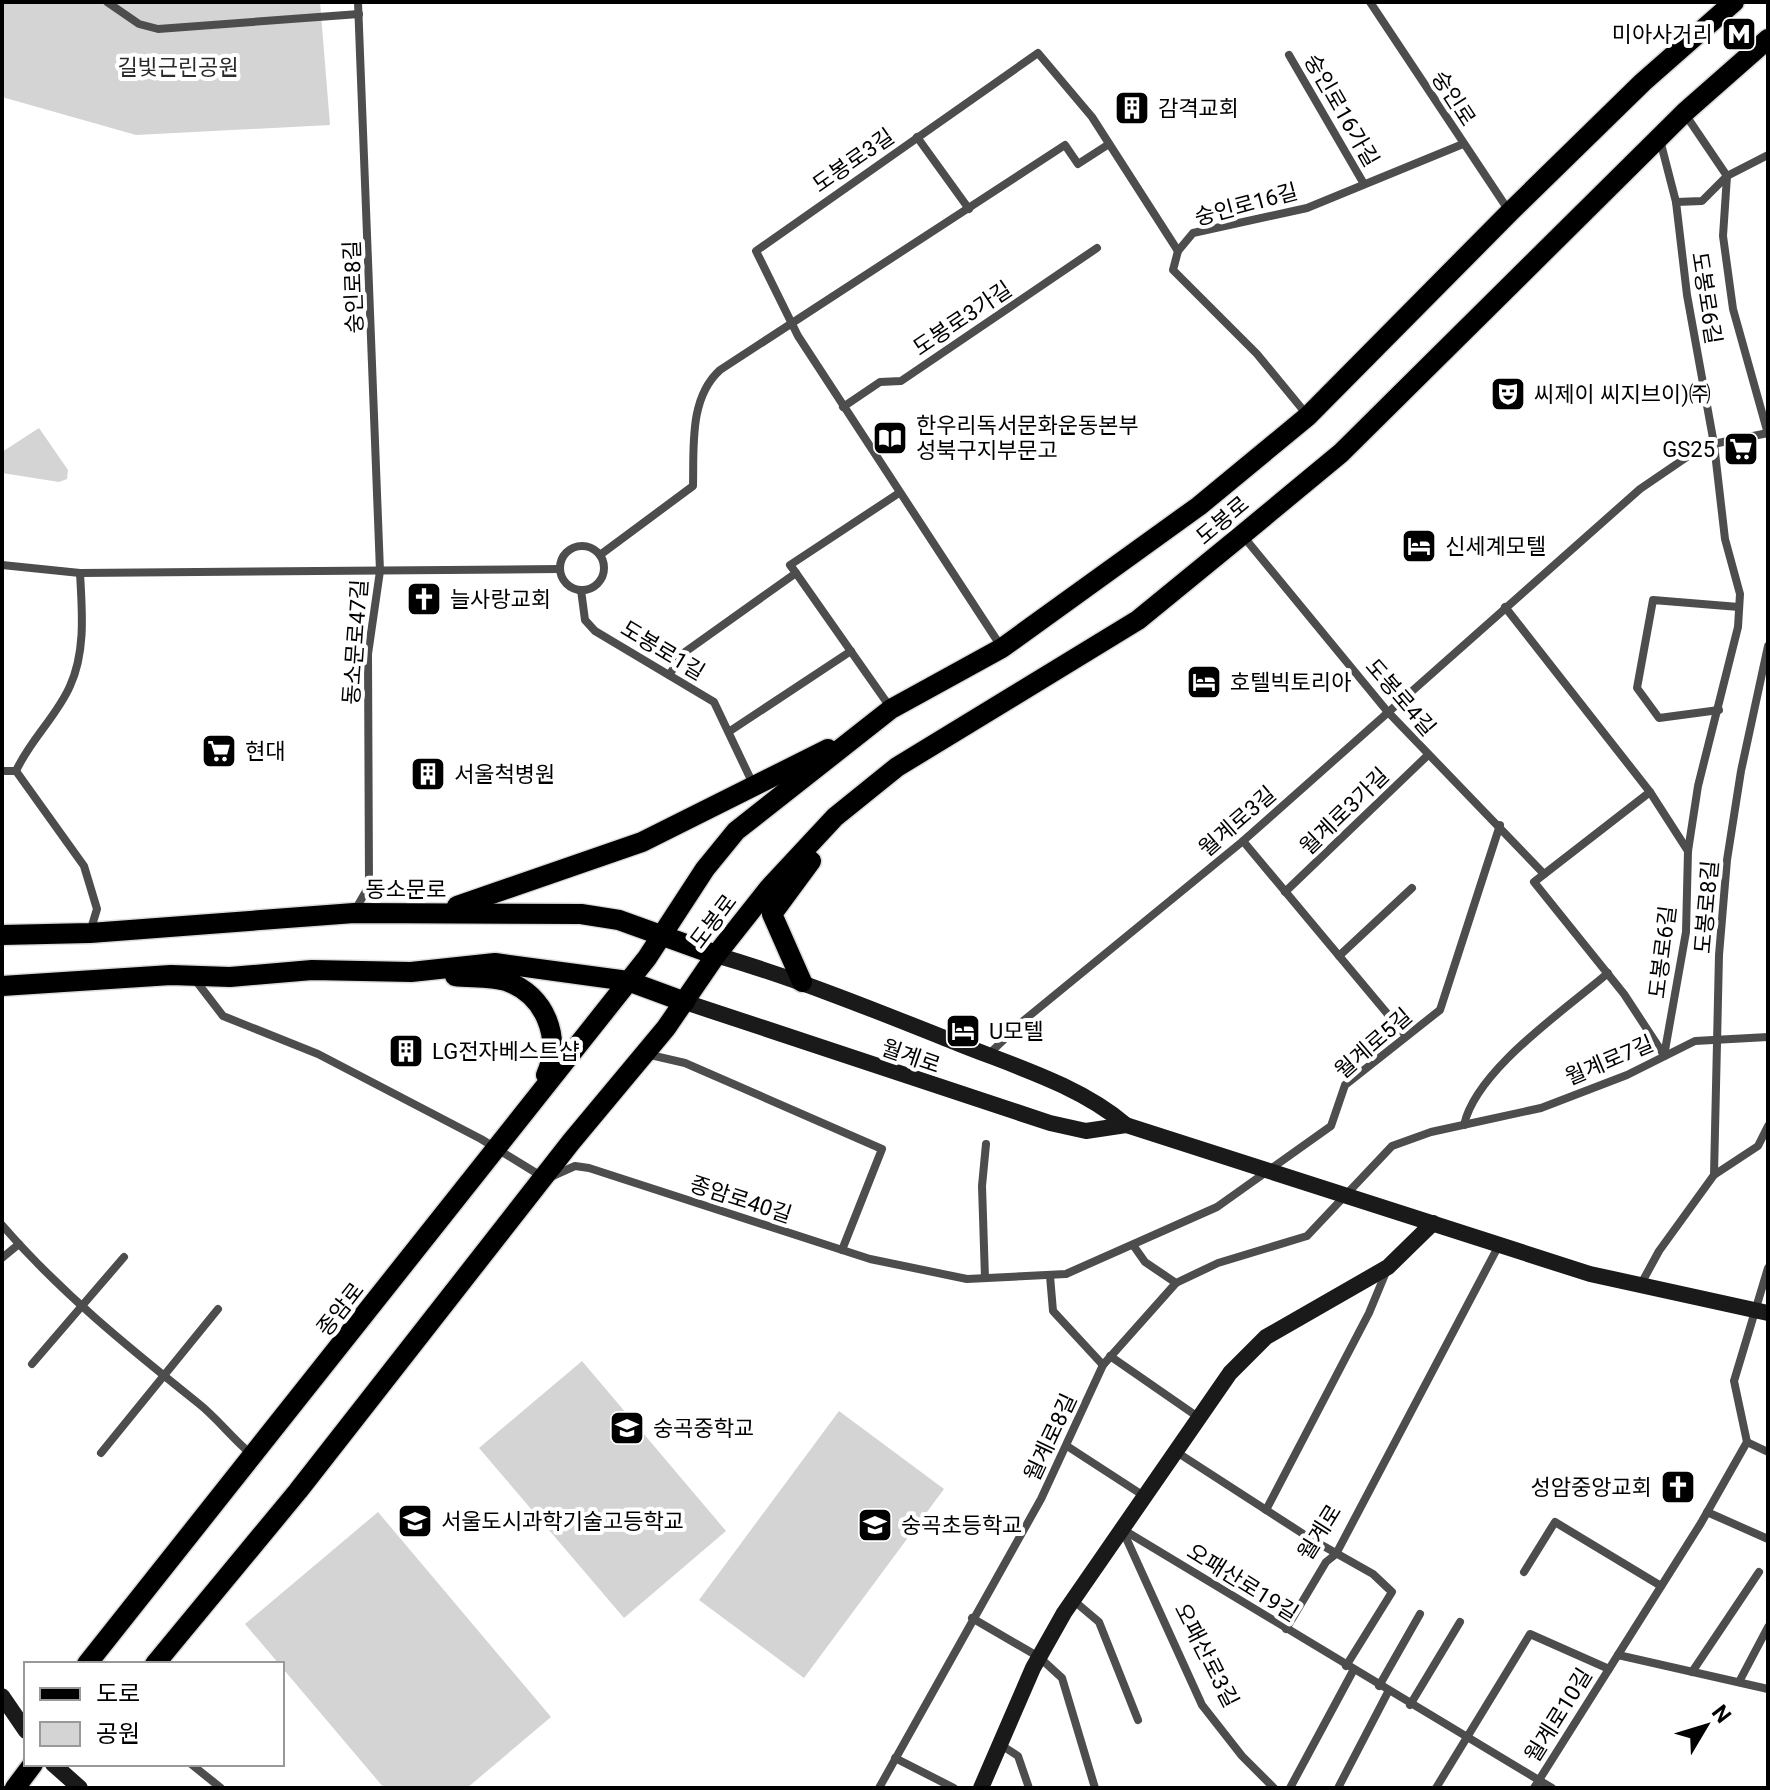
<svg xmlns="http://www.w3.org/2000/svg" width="1770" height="1790" viewBox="0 0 1770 1790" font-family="Roboto,'Noto Sans KR',sans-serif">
<rect width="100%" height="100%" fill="#fff"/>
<g fill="#d4d4d4">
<polygon points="2,2 320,2 330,125 136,135 2,97"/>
<polygon points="39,428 68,470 67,479 59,482 2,473 2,452"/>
<polygon points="582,1361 726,1531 624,1618 479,1448"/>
<polygon points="839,1411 944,1489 804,1678 699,1600"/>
<polygon points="378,1512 551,1717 467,1788 384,1788 245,1624"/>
</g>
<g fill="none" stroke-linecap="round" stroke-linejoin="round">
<g stroke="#dbdbdb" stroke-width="23">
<g id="primary">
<polyline points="457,906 642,842 828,749"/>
<polyline points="2,935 90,933 354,913 581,914 619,920 716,955"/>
<path d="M455,976C470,978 491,976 506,981C546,995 562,1039 546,1075"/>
<polyline points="802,982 772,914 811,861"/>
<polyline points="2,986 171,975 230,977 312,970 411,972 495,963 628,981 685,1002"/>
<polyline points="87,1664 647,958 705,869 736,831 891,709 1002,648 1199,506 1308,416 1510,212 1643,82 1734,2"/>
<polyline points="155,1664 298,1491 571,1142 666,1028 716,955 769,888 835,817 897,767 1138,620 1242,535 1341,453 1685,112 1768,39"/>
<polyline points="15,1788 33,1764"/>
</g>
</g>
<g stroke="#4d4d4d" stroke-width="8">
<polyline points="107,2 139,24 158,29 359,14"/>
<polyline points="1370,2 1509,211"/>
<polyline points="1289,55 1364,184"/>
<polyline points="1685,114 1727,176"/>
<polyline points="917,137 969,209"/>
<polyline points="1660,140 1676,202 1687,295 1714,444 1725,539 1740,594 1738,627 1698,786 1688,851 1686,932 1664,1056"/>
<polyline points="1727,176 1723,236 1733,309 1768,434"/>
<polyline points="1676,202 1702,201 1727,176 1768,155"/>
<polyline points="1178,251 1173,270 1257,354 1308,416"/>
<polyline points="843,407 880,382 901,381 1097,248"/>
<polyline points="1243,536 1387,711 1544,874"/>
<circle cx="582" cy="568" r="22"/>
<path d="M600,555L693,486C694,447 689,398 720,370L1065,145L1078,164L1109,144"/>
<polyline points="2,565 80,573 559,569"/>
<polyline points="796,573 890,707"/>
<polyline points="581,590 585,620 595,631 714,702 753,784"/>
<polyline points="1505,607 1650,792 1688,851"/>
<polyline points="1002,648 798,336 756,251 1038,53 1092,117 1178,251 1193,233 1307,208 1463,144"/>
<polyline points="669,675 685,652 796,573 790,565 899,493"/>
<polyline points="1719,710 1659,718 1637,688 1653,600 1739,607"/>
<polyline points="730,731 851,651"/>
<polyline points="2,771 16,771"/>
<path d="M16,771C30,740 57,716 70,686C86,651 82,610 80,573"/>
<polyline points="16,771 84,866 97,909 90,932"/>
<polyline points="1650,792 1534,882 1624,994 1664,1055"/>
<polyline points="1243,841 1406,1036"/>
<polyline points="1285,892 1428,755"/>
<polyline points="354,912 369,886 368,654 380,571 358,2"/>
<polyline points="1339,956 1412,888"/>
<polyline points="193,977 223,1016 318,1054 481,1139 546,1179 575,1166 589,1168 870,1259 967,1279 1066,1274 1217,1207 1331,1126 1345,1085 1440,1010 1500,825"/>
<polyline points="646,1054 685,1063 882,1149 842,1250"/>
<polyline points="988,1055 1023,1021 1243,841 1640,489 1703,446 1768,433"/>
<path d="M1464,1125C1476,1070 1565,1010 1608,973"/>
<polyline points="1714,1175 1758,1146 1768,1126"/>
<path d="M2,1225C61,1293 128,1347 198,1403C217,1418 232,1438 251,1454"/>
<polyline points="1133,1245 1145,1262 1176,1283"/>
<polyline points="2,1258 19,1244"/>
<polyline points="1050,1276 1053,1311 1103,1365"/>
<polyline points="985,1278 982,1186 986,1144"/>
<polyline points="1641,1284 1659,1251 1714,1175 1719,955 1727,860 1741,771 1768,646"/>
<polyline points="1110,1356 1198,1417"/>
<polyline points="32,1364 124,1257"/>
<polyline points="1747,1442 1768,1452"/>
<polyline points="1067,1446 1144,1496"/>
<polyline points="1175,1451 1311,1539 1373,1574 1392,1592 1346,1666"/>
<polyline points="101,1453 218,1309"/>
<polyline points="1266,1510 1369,1313 1386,1272"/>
<polyline points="1707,1512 1768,1539"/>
<polyline points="1122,1529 1552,1788"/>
<polyline points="1122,1529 1202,1705 1242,1756 1274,1788"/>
<polyline points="1524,1572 1555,1522 1661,1586"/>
<polyline points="1073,1600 1099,1622 1138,1720"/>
<polyline points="972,1618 1039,1657 1062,1678 1095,1788"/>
<polyline points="1286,1629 1326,1562 1336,1554 1499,1245"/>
<polyline points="1618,1655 1768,1689"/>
<polyline points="1692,1672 1759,1572"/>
<polyline points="1739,1682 1768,1627"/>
<polyline points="1379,1686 1420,1614"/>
<polyline points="1410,1705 1460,1622"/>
<polyline points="1001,1745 1018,1756 1029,1788"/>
<polyline points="895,1758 954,1788"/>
<polyline points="191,1764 221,1788"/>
<polyline points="879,1788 1041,1499 1103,1365 1176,1283 1218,1263 1307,1236 1392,1146 1431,1132 1541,1108 1627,1075 1695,1041 1768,1037"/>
<polyline points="1290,1788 1353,1671"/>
<polyline points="1338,1788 1388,1692"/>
<polyline points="1436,1788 1530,1634 1609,1669"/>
<polyline points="1534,1788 1701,1523 1747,1442 1734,1381 1768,1268"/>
</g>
<g stroke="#1a1a1a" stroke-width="16">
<path d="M716,955C798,979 877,1011 957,1043C1014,1066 1079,1085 1126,1125L1590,1274L1768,1313"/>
<polyline points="685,1002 1050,1123 1086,1131 1126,1125"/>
<polyline points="2,1696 26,1731"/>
<polyline points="53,1764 80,1788"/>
<polyline points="981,1788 1033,1668 1064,1613 1230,1373 1266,1337 1388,1267 1433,1223"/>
</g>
<use href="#primary" stroke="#000" stroke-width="20"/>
</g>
<defs>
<g id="metro-square" transform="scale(1.8)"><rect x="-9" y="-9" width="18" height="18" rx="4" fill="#000" stroke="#fff"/><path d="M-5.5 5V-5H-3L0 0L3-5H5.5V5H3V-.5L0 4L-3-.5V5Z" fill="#fff"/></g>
<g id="building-square" transform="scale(1.8)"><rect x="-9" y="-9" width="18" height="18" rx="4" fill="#000" stroke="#fff"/><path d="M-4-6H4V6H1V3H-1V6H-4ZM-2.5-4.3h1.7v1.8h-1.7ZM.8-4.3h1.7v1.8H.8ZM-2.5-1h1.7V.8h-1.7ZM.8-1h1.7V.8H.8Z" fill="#fff"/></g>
<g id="theatre-square" transform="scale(1.8)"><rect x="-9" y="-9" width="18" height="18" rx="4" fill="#000" stroke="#fff"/><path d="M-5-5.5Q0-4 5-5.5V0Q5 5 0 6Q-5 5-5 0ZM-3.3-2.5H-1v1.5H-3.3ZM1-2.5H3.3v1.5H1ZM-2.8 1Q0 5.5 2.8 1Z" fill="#fff"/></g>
<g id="library-square" transform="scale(1.8)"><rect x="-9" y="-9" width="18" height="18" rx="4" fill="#000" stroke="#fff"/><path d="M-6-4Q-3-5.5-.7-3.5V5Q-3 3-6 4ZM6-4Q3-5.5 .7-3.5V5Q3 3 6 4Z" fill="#fff"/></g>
<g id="supermarket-square" transform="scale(1.8)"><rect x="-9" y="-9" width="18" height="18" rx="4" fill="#000" stroke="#fff"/><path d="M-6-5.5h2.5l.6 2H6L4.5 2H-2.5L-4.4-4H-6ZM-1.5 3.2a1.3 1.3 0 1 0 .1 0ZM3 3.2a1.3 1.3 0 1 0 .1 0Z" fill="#fff"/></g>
<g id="hotel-square" transform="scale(1.8)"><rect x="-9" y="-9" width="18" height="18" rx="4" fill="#000" stroke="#fff"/><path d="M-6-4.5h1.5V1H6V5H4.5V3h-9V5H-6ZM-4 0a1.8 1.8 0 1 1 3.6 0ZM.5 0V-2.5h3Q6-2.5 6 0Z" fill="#fff"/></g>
<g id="church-square" transform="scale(1.8)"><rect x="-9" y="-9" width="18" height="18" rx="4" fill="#000" stroke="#fff"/><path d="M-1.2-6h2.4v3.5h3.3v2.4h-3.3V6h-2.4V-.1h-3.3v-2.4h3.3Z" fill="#fff"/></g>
<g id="school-square" transform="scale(1.8)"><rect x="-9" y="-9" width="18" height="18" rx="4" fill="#000" stroke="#fff"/><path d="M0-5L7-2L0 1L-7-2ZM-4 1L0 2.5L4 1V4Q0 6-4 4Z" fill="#fff"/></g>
</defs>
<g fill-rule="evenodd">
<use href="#metro-square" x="1739" y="34"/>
<use href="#building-square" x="1132" y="108"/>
<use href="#theatre-square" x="1508" y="394"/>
<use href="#library-square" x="890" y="438"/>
<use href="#supermarket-square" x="1741" y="449"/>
<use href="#hotel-square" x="1419" y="546"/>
<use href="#church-square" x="424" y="599"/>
<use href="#hotel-square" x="1204" y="682"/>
<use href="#supermarket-square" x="219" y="751"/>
<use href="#building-square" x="428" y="774"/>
<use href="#hotel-square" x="963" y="1031"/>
<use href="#building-square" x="406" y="1051"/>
<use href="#school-square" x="627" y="1428"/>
<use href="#church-square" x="1678" y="1487"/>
<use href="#school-square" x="415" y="1521"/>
<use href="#school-square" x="875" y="1525"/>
</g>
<g text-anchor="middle" stroke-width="8" stroke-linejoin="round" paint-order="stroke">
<g font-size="22" fill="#000" stroke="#fff" text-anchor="start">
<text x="1713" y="42" text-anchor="end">미아사거리</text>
<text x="1158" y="116">감격교회</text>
<text x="1534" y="402">씨제이 씨지브이)㈜</text>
<text x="916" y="433">한우리독서문화운동본부<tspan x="916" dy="25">성북구지부문고</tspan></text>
<text x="1715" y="457" text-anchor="end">GS25</text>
<text x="1445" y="554">신세계모텔</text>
<text x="450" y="607">늘사랑교회</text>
<text x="1230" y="690">호텔빅토리아</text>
<text x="245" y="759">현대</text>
<text x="454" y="782">서울척병원</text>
<text x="989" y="1039">U모텔</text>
<text x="432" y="1059">LG전자베스트샵</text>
<text x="653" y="1436">숭곡중학교</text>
<text x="1652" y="1495" text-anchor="end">성암중앙교회</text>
<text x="441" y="1529">서울도시과학기술고등학교</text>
<text x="901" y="1533">숭곡초등학교</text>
</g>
<g font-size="22" fill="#2b2b2b" stroke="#fff">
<text x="178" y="75">길빛근린공원</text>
</g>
<g font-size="22" fill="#000" stroke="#fff">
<text transform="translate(1454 98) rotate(57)" y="8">숭인로</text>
<text transform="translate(1342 110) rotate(60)" y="8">숭인로16가길</text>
<text transform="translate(853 160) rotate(-35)" y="8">도봉로3길</text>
<text transform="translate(1246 204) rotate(-15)" y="8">숭인로16길</text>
<text transform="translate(353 287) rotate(-92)" y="8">숭인로8길</text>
<text transform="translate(1707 298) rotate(81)" y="8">도봉로6길</text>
<text transform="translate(962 318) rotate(-34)" y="8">도봉로3가길</text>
<text transform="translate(1222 520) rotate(-40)" y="8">도봉로</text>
<text transform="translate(355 642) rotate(-86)" y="8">동소문로47길</text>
<text transform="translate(663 650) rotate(31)" y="8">도봉로1길</text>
<text transform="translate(1401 697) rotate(49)" y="8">도봉로4길</text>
<text transform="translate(1344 811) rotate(-44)" y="8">월계로3가길</text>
<text transform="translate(1237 821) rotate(-41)" y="8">월계로3길</text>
<text x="406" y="897">동소문로</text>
<text transform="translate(1706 907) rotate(-85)" y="8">도봉로8길</text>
<text transform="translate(713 921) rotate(-53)" y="8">도봉로</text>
<text transform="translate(1662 952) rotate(-83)" y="8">도봉로6길</text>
<text transform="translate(1373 1043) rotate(-41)" y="8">월계로5길</text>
<text transform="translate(911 1056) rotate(19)" y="8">월계로</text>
<text transform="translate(1609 1060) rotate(-23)" y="8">월계로7길</text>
<text transform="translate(741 1199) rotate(18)" y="8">종암로40길</text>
<text transform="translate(340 1309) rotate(-52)" y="8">종암로</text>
<text transform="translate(1050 1437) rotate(-65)" y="8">월계로8길</text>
<text transform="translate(1319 1532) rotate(-58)" y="8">월계로</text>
<text transform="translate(1243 1582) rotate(32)" y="8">오패산로19길</text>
<text transform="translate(1207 1655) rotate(63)" y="8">오패산로3길</text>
<text transform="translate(1558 1715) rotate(-58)" y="8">월계로10길</text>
</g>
</g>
<rect width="1770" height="1790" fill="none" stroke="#000000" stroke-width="8"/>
<rect x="24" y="1662" width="260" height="104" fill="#ffffff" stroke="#999999" stroke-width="2"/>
<rect x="40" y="1688" width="40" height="12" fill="#000000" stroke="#999999" stroke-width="2"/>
<text x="96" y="1702" font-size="24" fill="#000000">도로</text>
<rect x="40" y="1722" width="40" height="24" fill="#d4d4d4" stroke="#999999" stroke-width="2"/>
<text x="96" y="1742" font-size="24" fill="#000000">공원</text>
<g transform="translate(1706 1726) rotate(52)" stroke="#ffffff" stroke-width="6" paint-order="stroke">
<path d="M0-6L14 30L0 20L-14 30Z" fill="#000000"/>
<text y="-12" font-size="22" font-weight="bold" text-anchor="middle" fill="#000000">N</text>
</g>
</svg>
